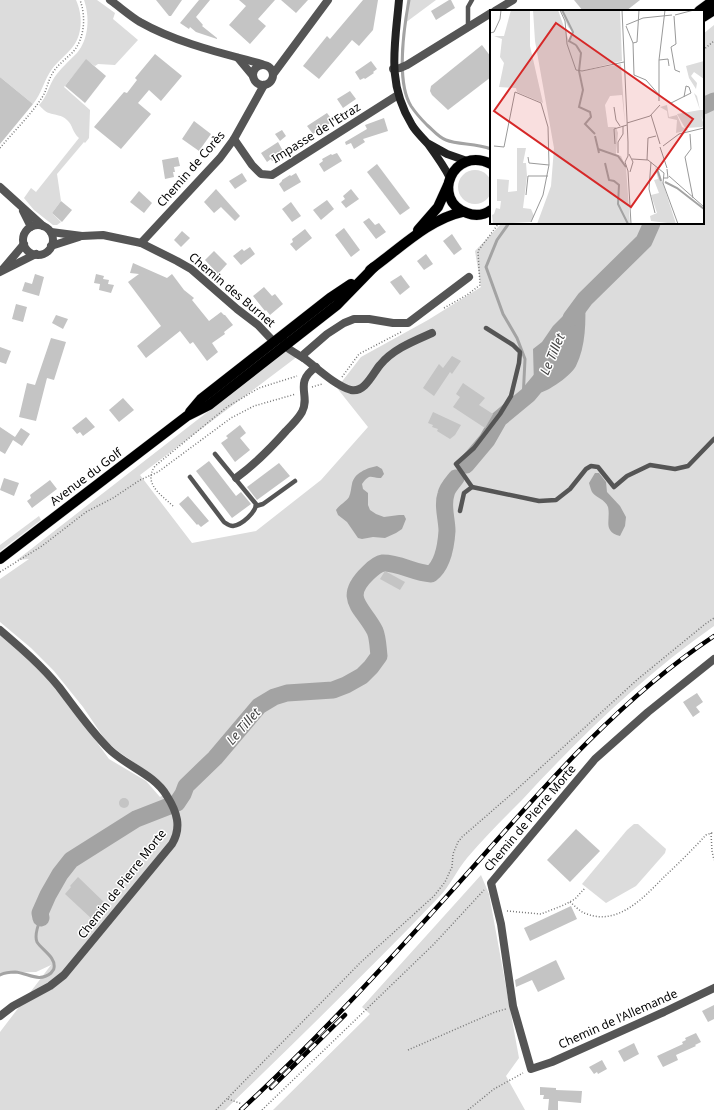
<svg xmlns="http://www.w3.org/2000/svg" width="714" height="1110" viewBox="0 0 714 1110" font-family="'Noto Sans',sans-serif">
<rect width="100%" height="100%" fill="#fff"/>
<g fill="#dcdcdc">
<path d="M0,0H76C83,15 83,36 71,49C65,56 57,62 52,69C44,80 42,93 33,104L0,77Z"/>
<path d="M84,0H97L115,13L113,19L138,40L115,65L98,64L95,66L86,60L64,87L90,110L89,138L85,143L84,142L57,174L61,201L52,213L61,222L57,225H53L34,210L24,198L31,188L36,192L79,138C72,132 73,125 67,120C62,115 55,115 49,113C45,112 42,108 39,105C47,97 48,88 54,78C60,69 69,61 77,53C89,39 90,17 84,0Z"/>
<polygon points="407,0 436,0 405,23"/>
<path d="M714,25V626C643,676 581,736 522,800C503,819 484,838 467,858C457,870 450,886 439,897C369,970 297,1040 225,1110H0V1032L51,965L36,972L0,973V633L52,680L109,759L146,781L160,797L169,792L148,772L119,752L106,741L83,707L54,671L31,648L0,622V579L29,559L17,560L286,351L298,356L140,475L192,543L256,531L321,480L368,427L337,388L361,357L428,320L481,287L475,251L502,223H703V34Z"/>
<circle cx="475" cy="187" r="17"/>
<polygon points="39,516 41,520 0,551 0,545"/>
<polygon points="634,824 638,824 666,849 665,853 636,886 606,903 582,884 627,830"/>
<polygon points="481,875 489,894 519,1058 506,1076 525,1110 273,1110 370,1014 362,1007"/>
</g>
<g fill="#a3a3a3">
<path d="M580,299H585C586,321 586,346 576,366C571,375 555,386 547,390C541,393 534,394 528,395L534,385L533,349L542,342L553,326Z"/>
<path d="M377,466L382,469L384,474L381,478C371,479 371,472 362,484L363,489L368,493V505L370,510L376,514L384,517L399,515H404L406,519L402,529L396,533L385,538L373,537L362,539L358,538L347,522L338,515L336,510C339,505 347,501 349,497C351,492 351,488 352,484C354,473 367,468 377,466Z"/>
<path d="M595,473H599L606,482L607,492L620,506L626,517L625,526L620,536C602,531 611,520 608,507C605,499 596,498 592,492C591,490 590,486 589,483Z"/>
</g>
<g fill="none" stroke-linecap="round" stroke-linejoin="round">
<g stroke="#a3a3a3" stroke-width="3">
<path d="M409,0C404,27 396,82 411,106C415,112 421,119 427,125C433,130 438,137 446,140C458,145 476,143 491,149"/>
<polyline points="509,223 497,240 486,267 503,314 517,338 525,359 523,400"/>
<path d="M0,975C4,973 10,972 15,972C28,973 39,983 51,973C52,971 54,970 54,968C56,957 42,950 37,942C34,935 38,925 41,918"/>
</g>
<g stroke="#a3a3a3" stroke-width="17">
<polyline points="703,106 714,101"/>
<polyline points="571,318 585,299 644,241 652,223"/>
<polyline points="466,465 487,440 499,419 528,395 543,377"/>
<path d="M41,918L40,913L48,895L60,874L71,860L136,819L177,803L183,794L186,786L215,758L259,706L274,697L287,693L333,690L346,685L362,676L371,667L379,656C378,648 378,638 375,631C363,607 341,599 368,573C372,569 377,564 383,563C400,563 414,573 431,574C443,565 446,546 447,531C447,519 442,506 446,494C447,488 453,482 456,478"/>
</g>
</g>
<g fill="#c4c4c4">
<polygon points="156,0 182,0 171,16 169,16"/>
<polygon points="199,0 210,0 196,17 203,25 202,26 217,38 217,39 196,32 190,27 189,29 180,23"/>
<polygon points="239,0 275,0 258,19 266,26 250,44 229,25 246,6"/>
<polygon points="281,0 308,0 296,13"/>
<polygon points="363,0 378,0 373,30 359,46 352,40 319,79 303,66 327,36 330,39"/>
<polygon points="449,0 451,0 455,8 436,20 431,11"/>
<polygon points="574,0 640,0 626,11 583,11"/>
<polygon points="482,45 491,57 491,77 448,110 432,95 430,91 431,86"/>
<polygon points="155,54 182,76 161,101 149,90 138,103 151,114 121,149 94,127 124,92 127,93 137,80 135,78"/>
<polygon points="86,59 106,76 85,103 65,86"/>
<polygon points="371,61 377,69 373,72 374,73 365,79 364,78 360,80 355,72"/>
<polygon points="0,77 33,104 0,144"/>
<polygon points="350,91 356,99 343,108 337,99"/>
<polygon points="327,113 333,121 326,126 327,128 319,133 317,131 313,134 307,126"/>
<polygon points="384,118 388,131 363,139 365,142 354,149 351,143 346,145 345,142 367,129 365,125"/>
<polygon points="194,121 211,134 199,151 182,139"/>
<polygon points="282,130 286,136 280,141 275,134"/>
<polygon points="278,142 283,151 279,153 280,155 272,161 271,159 267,162 261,153"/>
<polygon points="337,153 342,161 324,172 319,164 323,161 322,159 331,154 332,155"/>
<polygon points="178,157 180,166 174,167 175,172 173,172 174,177 165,179 162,160"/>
<polygon points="377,164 410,208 400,215 367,172"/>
<polygon points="242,173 247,181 235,189 229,181"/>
<polygon points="296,173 301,182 284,192 279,184 282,181 282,180 290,175 291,176"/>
<polygon points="216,189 240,216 235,221 221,207 214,213 204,202"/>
<polygon points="351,189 359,199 346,208 341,202 345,199 343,196"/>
<polygon points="139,191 152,203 144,213 130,202"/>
<polygon points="327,200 334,209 321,220 313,210"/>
<polygon points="61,201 72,210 62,222 52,213"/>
<polygon points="291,202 301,216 292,222 282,209"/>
<polygon points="369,218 375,225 379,223 386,232 376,239 363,222"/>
<polygon points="344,228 360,250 351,257 335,235"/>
<polygon points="305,229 312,238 296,251 290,244 293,242 292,239"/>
<polygon points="182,231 190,238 181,247 174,240"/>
<polygon points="452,234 462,249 454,255 443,241"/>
<polygon points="250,247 255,254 241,265 233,256 242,249 244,251"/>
<polygon points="214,251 227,264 218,274 205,260"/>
<polygon points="426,254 433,264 424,270 417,261"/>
<polygon points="133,263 167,278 172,274 184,290 194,298 192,300 209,321 221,312 224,315 225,315 233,325 224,332 225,334 212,343 218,352 207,361 193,342 190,344 180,331 146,358 137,346 161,326 128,282 139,274 130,273"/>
<polygon points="35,274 44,277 39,296 22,291 25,282 32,284"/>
<polygon points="96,274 104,276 103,279 109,280 108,284 114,285 111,293 99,290 100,284 94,283"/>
<polygon points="401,275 410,287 400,295 390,282"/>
<polygon points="264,287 272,296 275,294 283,304 270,315 266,310 265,311 253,296"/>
<polygon points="16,304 27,307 23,322 12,319"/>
<polygon points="56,315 68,319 63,329 52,323"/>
<polygon points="51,338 66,342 54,380 47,378 36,421 19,417 27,383 35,385"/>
<polygon points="0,347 11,351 6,364 0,362"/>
<polygon points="452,356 461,361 452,374 450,372 434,396 423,388 439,364 443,368"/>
<polygon points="463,383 485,398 479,405 493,414 485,428 453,407 460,397 456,394"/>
<polygon points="123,398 134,410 119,422 109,410"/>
<polygon points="433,412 461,425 455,435 450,439 437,431 438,429 432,427 433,425 428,423"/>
<polygon points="86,417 95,427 83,436 80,432 77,434 72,428"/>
<polygon points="240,425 246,433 240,438 250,450 235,462 221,443 228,438 226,436"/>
<polygon points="0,427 15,437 21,428 30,434 22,446 13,440 5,454 0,451"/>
<polygon points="209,461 236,496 241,492 251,504 232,518 196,471"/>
<polygon points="279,463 290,476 257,500 247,487"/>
<polygon points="4,478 19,483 14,496 0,490"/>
<polygon points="50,480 57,489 32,508 27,501 31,498 30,495"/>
<polygon points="188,496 209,521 201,527 198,524 197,525 179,504"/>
<polygon points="385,571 405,582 400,590 380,579"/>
<polygon points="697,693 703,702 696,707 700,712 693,717 683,702"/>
<circle cx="124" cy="803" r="5"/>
<polygon points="576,829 600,851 570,882 547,860"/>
<polygon points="78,877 108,906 100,915 99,913 93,920 65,894 71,887 70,886"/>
<polygon points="571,906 577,919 530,941 524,928"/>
<polygon points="556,960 565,979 538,992 532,980 516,987 515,980"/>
<polygon points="714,1005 714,1019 708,1022 702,1011"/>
<polygon points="696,1033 701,1042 695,1045 696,1046 676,1055 678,1060 663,1067 657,1056 683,1044 682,1042 686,1040 685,1038"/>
<polygon points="634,1043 639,1054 624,1062 618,1051"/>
<polygon points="602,1060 607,1069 598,1074 597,1072 594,1074 589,1067"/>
<polygon points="540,1087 556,1088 556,1090 582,1091 581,1103 558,1101 558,1110 548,1110 549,1099 543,1099 544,1095 540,1095"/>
</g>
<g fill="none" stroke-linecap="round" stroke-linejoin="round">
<g stroke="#dbdbdb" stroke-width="11">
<g id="primary">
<polyline points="699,11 714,0"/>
<polyline points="703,17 714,10"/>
<path d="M491,164C453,145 430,200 467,213C475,216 484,215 491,210"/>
<polyline points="418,230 438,207 448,185"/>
<path d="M370,270C398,250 429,219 462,212"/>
<polyline points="190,412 201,399 330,298 351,284"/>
<polyline points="0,559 187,416 209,405 337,305 374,267"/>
</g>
</g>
<g stroke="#777" stroke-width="1.5" stroke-dasharray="1 2" stroke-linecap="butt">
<polyline points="703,50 714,41"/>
<path d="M0,148C14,131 31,115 43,96C47,89 48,81 52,74C57,65 66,59 73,52C85,38 86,16 80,0"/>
<polyline points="444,308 467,295 480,285 478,251 499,223"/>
<polyline points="342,377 359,354 401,332"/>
<polyline points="312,387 322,384"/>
<path d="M173,506C160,494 143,483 155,466L227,407L259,388L297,376"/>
<polyline points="0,572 42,546 86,512 113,498 140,480 158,472 231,418 254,406 296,394"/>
<polyline points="711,833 712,851 714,860"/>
<path d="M570,902C575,906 580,912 587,914C619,926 645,896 665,876C679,863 693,849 706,835L714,832"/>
<polyline points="507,911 541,914 564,905 575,899 585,888"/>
<polyline points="408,1050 495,1012 506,1009"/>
<polyline points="228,1099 242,1104"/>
<polyline points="216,1110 361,962 434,896 445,882 452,867 453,854 458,842 462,837 515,791 638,679 704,625 714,618"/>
<polyline points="262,1110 434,944 484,890"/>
<polyline points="468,1110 494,1089 523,1073"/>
</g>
<g stroke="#555" stroke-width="4.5">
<polyline points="468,27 468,7 472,0"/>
<path d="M190,477L224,522C227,524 229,526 233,526C242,525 256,512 256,504L215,454"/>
<polyline points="472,487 456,464 474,448 500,414 511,396 519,363 520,352 513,345 486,328"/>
<polyline points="256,506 263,504 295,481"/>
<polyline points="460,511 464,493 472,487 539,501 556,500 570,489 586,469 591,466 598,467 614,487 627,476 650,465 675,469 688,466 714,439"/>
</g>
<g stroke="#555" stroke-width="8">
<path d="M110,0C120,7 130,16 140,22C177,43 221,53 262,64"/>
<polyline points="495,11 513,0"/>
<polyline points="238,58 253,76"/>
<polyline points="393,69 400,68 407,65 491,13"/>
<polyline points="234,139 252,165 261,174 272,175 398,95"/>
<polyline points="0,187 43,226"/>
<polyline points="23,211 31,227"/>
<polyline points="141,243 177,261 191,269 237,309 258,325 274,342"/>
<path d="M284,341L285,345L289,349C295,353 300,356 305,359C318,369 336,386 351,390C365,393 373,373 380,365C393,349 414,341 432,333"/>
<polyline points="304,358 304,354 327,334 344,323 354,319 369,319 393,323 408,323 469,277"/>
<path d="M236,478C255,464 271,448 286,431C292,425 298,419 302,412C311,395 293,383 316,367"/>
<path d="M0,630C21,648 42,666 59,687C75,708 90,730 109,749C126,766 154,774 167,796C177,812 182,827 172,844L64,975L50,986L13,1006L0,1016"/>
<polyline points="714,659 648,712 595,759 491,883 501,924 513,1006 531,1069 552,1062 664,1012 714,988"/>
</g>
<g stroke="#555" stroke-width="8">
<circle cx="263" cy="75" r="10"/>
<polyline points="274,73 328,0"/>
<circle cx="38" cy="240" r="15"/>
<polyline points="51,232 82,236 103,235 141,243 220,158 234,139 264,85"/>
<polyline points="51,246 79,237"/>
<polyline points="3,269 24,244"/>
<polyline points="0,272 36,254"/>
</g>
<g stroke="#222" stroke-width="8">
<path d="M399,0C395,46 386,83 412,125C416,132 423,138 428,144C436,155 444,166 450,178"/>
<polyline points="429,144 447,154 467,161"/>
</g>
<use href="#primary" stroke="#000" stroke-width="10"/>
<g stroke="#000" stroke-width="4.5">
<g id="rail">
<polyline points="271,1088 345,1015"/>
<path d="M241,1110C323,1034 399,950 474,866C547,783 621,698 714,636"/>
</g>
</g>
<use href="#rail" stroke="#fff" stroke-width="3" stroke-dasharray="9" stroke-linecap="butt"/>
</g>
<g text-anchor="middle" stroke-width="3" stroke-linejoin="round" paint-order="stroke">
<g font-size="12" fill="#000" stroke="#fff">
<text transform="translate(316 133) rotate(-32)" y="4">Impasse de l'Etraz</text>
<text transform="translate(191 169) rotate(-49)" y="4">Chemin de Corès</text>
<text transform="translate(232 290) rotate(40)" y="4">Chemin des Burnet</text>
<text transform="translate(86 477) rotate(-37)" y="4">Avenue du Golf</text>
<text transform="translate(530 818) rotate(-50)" y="4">Chemin de Pierre Morte</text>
<text transform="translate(122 884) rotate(-52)" y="4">Chemin de Pierre Morte</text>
<text transform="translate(618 1019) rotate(-24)" y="4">Chemin de l'Allemande</text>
</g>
<g font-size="13" font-style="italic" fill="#444" stroke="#fff">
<text transform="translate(552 354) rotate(-67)" y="5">Le Tillet</text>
<text transform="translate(243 726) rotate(-49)" y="5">Le Tillet</text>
</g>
</g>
<g transform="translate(490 10)">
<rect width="214" height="214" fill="#fff"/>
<path d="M21,0H40V36L53,93L27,82L26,78L9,77L14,53L10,47L12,29L4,26H14ZM43,0H68L79,31L83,22L78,17L71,0H130L132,51L91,61L131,54L135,114L132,85L120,86L115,95L118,117H126L128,123L126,144L131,146L136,157L140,214H47L61,176L64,138L45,31ZM214,51V69L204,62L201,66L207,73L206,79L199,68L196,56ZM204,83L207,86L210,100H214V112L211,106L214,115L212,117L195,118L187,104L210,100ZM177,95L179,107L187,105L192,117L199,120L186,123L187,110L178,108L177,101L170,97ZM27,138H36L33,153H36L37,166L33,198L41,199L44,206L41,212L3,214L2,205L4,204L6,198L10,199L11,191H7V169L19,170L18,182L27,181ZM165,157L169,161L186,214L161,211L160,206L167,203L161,185L169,183L164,170L168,169Z" fill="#dcdcdc"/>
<path fill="none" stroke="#a3a3a3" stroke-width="2" d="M72,0L83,22L79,31L86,35M86,35L91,43L89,61L93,80L89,97L100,102L101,107L95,114L105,124M105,126L109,143M108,139L128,146L136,157M115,153L119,170L124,171L129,175L128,194L138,214M167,159L171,171M175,172L187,178L214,199"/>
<path fill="none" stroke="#999" stroke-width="1" d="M70,0L75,11L77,34L86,60L92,61L134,52M132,0L138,132M185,5L204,0M184,6L186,34L181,37L185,60L190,62M136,15L153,8L182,5M136,16L143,33L147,32L149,0M0,23L4,22L10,9L11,0M143,33L144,65L156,70L170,86M169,50L178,49L179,56M194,87L196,76L199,77M169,91V50L175,0M181,93L201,83L199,77M124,97L126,110L130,116M161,105L170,134M137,113L160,106L170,95M200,124L201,139L195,147L203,188M138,132V146L135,152L138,161L141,214M125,134L124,119L137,115M4,136L14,137L25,82L51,93L58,117L59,155L53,185L41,212M173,136L189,124L214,118M170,137L177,158M128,143V132L133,124V116M139,144L143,152L140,162M38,147L39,153L59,155M142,149L158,150L174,163M157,150L158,128L166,126M161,152L159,179L165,203M174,163L173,173L188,214M179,166L214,197M173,168H178L177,159M36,185L38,166H58M21,214H44M53,214H78"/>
<path fill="#d62828" fill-opacity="0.15" stroke="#d62828" stroke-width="2" d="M66,13L203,109L141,197L4,101Z"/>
<rect width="214" height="214" fill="none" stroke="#000" stroke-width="2"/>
</g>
</svg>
